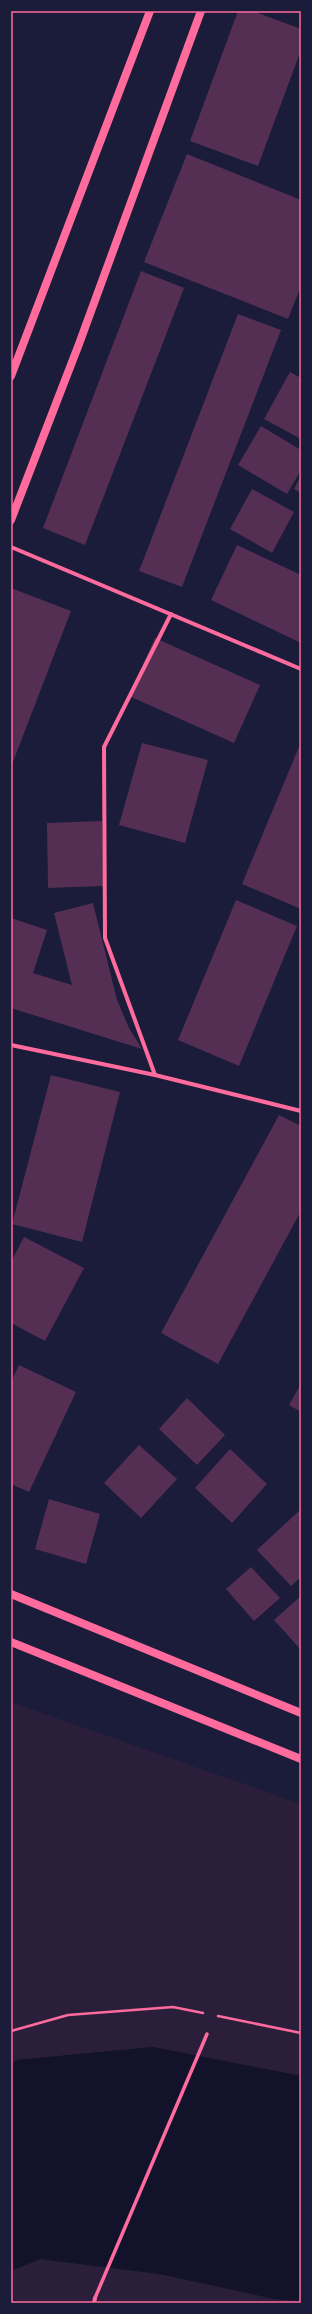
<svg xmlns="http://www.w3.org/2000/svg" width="312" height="2314" viewBox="0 0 312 2314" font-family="'Work Sans',sans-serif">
<rect width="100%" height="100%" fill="#1b1b3a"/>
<g fill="#2a1e3b">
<polygon points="11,1702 301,1804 301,2076 153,2047 17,2060 11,2063"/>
<polygon points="40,2259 160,2274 275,2299 301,2301 301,2303 11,2303 11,2271"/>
</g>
<polygon fill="#12122b" points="153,2047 301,2076 301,2301 275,2299 160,2274 40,2259 11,2271 11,2063 17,2060"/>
<g fill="#542f53">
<polygon points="238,11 253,11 301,29 301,50 258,166 190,141"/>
<polygon points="187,154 301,200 301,286 288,319 144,262"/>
<polygon points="141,271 184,288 85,545 43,528"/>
<polygon points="238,314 281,330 182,587 139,571"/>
<polygon points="290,372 301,378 301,439 264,419"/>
<polygon points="261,426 301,450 301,470 287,494 238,465"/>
<polygon points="301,476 301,493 294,489"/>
<polygon points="252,489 294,512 272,553 230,529"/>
<polygon points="237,545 301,575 301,643 211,600"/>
<polygon points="11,588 71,611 11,767"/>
<polygon points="155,638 260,685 234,743 129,696"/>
<polygon points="301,742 301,909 242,884"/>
<polygon points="142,743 208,760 185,843 119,825"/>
<polygon points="102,821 103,886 48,888 47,823"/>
<polygon points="236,900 297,926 239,1066 178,1040"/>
<polygon points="93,903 117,1000 129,1028 142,1049 11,1008 11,918 47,930 33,973 72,985 54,913"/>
<polygon points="51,1075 120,1092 82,1242 12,1224"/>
<polygon points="279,1115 301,1126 301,1211 218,1364 161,1333"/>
<polygon points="24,1237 84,1268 45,1341 11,1323 11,1262"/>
<polygon points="19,1365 76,1392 29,1492 11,1484 11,1382"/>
<polygon points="301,1384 301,1412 289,1405"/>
<polygon points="187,1398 225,1435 197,1465 159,1429"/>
<polygon points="139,1445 177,1479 141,1518 104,1483"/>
<polygon points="230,1449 267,1484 232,1523 195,1488"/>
<polygon points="49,1499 100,1514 86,1564 35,1549"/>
<polygon points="301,1509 301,1577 291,1586 257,1550"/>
<polygon points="251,1567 280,1598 254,1621 226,1589"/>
<polygon points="301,1596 301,1650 274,1620"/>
</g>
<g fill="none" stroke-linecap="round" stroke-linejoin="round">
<g stroke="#ff6b9d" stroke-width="2.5">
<polyline points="218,2016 301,2033"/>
<polyline points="11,2031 68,2015 173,2007 203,2013"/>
</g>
<polyline stroke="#ff6b9d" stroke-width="3.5" points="95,2298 207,2034"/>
<g stroke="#ff6b9d" stroke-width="4">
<polyline points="11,547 301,669"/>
<polyline points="11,1045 155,1075 301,1111"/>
<polyline points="155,1075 105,938 104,747 171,614"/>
<polyline points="94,2303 95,2298"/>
</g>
<g stroke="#ff6b9d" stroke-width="8">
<polyline points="11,376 150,11"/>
<polyline points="11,520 79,344 201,11"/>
<polyline points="11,1594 301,1713"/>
<polyline points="11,1642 301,1759"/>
</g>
</g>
<rect width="312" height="2314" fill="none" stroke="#1b1b3a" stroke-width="24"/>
<rect x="12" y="12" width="288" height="2290" fill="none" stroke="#ff6b9d" stroke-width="1.5"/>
</svg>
